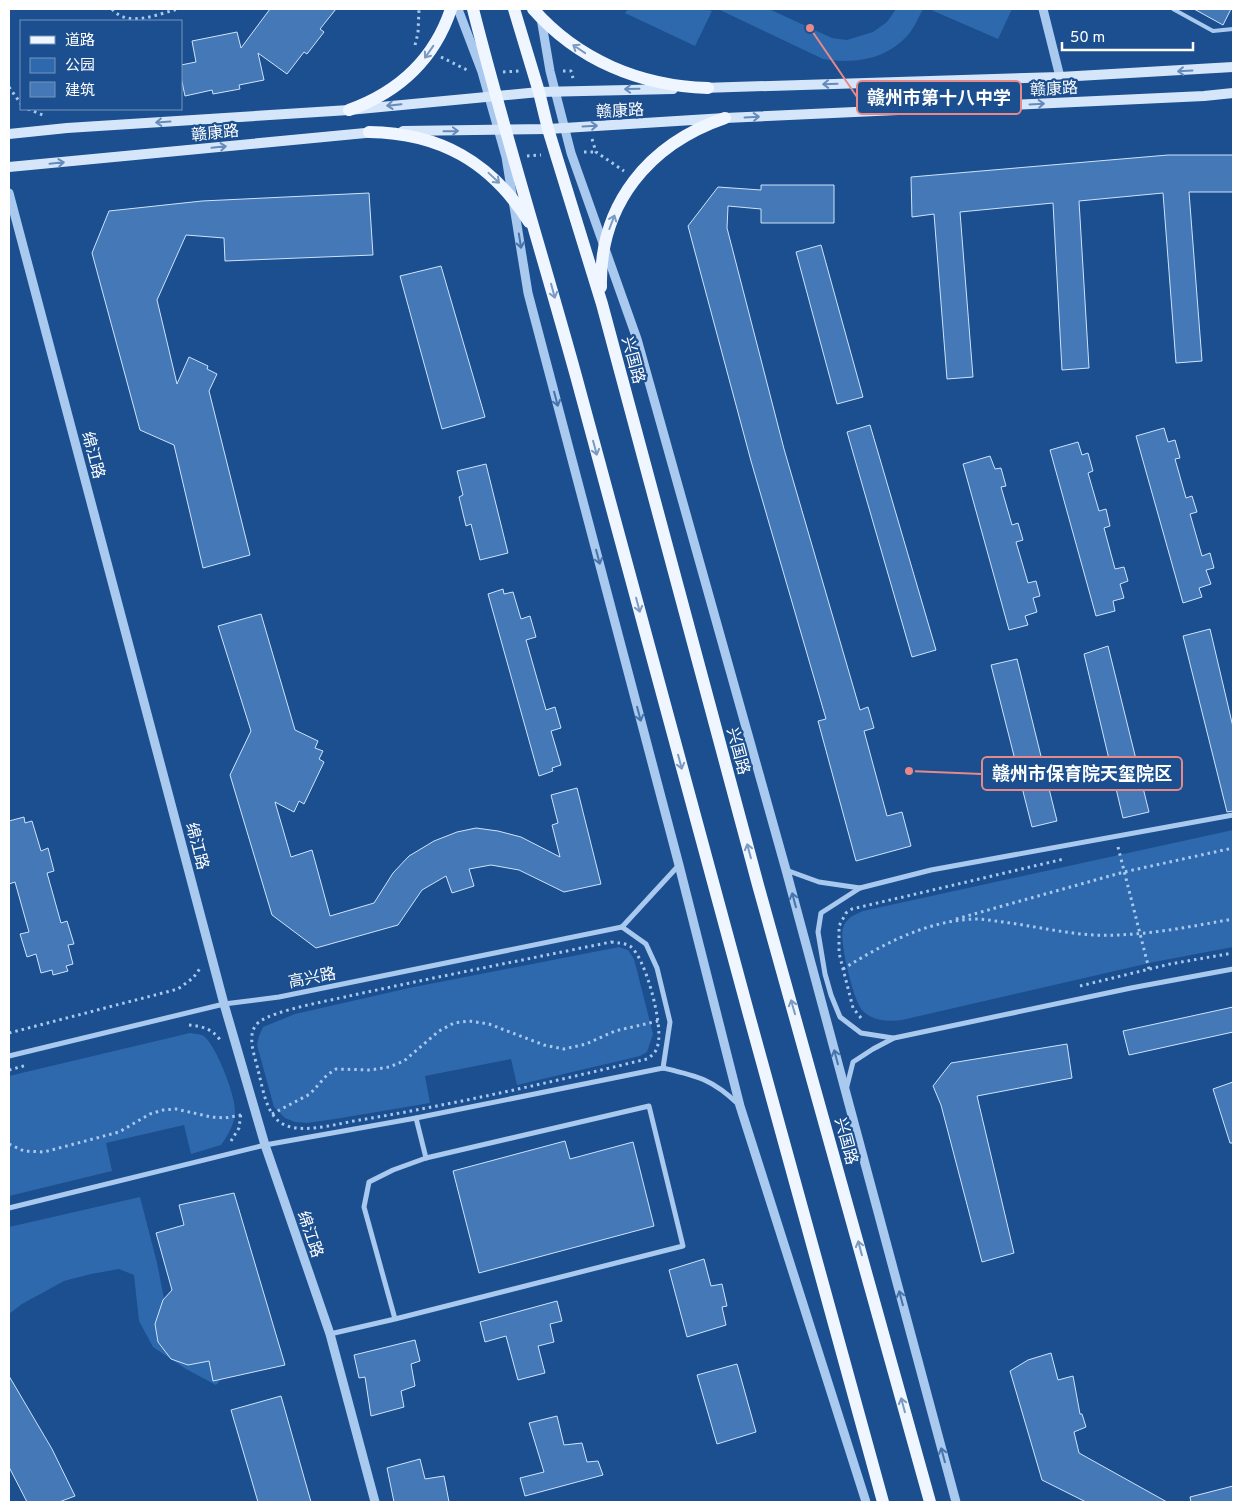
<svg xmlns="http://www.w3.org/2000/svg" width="1242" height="1511" viewBox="0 0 1242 1511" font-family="Overpass,'Noto Sans SC',sans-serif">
<rect width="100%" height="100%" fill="#1b4f8f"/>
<g fill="#2e69ad">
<polygon points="628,9 706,9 712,11 695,46 625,13"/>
<path d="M718,9H769L832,38L847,40L873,32L887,22L896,9H923C918,18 914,29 907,36C885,60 854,64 823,59Z"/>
<polygon points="929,9 1012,9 998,39"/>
<path d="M1233,830V947L1154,962L902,1020C888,1022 872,1021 862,1010C853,999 839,941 843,928C846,918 854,915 863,911Z"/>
<polygon points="619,947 628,950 634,959 653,1034 647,1052 640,1056 517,1085 511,1059 425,1076 430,1103 335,1119 307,1123 295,1122 285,1118 274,1107 257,1045 259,1036 263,1027 295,1014 409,988"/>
<path d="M190,1033C194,1034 199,1034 202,1035C215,1041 237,1099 235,1113C234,1125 228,1135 221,1145L191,1154L184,1125L106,1143L112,1171L9,1196V1076Z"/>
<polygon points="140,1197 157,1263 166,1309 206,1359 226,1374 216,1385 186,1369 153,1347 139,1321 134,1275 119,1269 91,1274 64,1281 22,1304 9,1314 9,1227"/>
</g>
<g fill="#4478b7" stroke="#cfe3fa">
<polygon points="270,9 336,9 320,29 324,32 307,54 304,52 287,74 258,53 264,80 239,85 240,89 213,94 212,90 185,96 181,77 181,65 196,62 192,41 237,32 241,48"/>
<polygon points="1194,9 1231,9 1223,25"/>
<polygon points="1168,155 1233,155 1233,192 1189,192 1202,361 1176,363 1163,193 1079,201 1089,368 1062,370 1053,203 960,212 973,377 947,379 934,214 912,217 911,177"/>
<polygon points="761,185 834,185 834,223 761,223 761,209 728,206 727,228 784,449 860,710 868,707 874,728 864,731 887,816 902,812 911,846 856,861 818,721 826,719 751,461 688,226 718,187 761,190"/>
<polygon points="369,193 373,255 225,261 224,238 186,235 157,300 177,384 189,357 208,366 207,369 217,374 209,391 250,555 203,568 174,445 140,430 92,253 109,211 202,201"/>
<polygon points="821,245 863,397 837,404 796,252"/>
<polygon points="441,266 485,417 442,429 400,276"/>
<polygon points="870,425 936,650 912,657 847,432"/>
<polygon points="1164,428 1168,442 1175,440 1180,458 1175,459 1186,498 1192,496 1197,512 1190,514 1202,556 1210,553 1214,568 1206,570 1211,584 1199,588 1202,597 1183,603 1136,436"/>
<polygon points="1078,442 1082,455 1088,453 1093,471 1088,473 1099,511 1106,509 1110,526 1104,528 1115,569 1124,567 1128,581 1120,584 1124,598 1113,601 1115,611 1096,616 1050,450"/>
<polygon points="990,456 995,469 1001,468 1006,486 1001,487 1012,525 1018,523 1023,540 1016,542 1028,583 1036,581 1040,596 1033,598 1037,612 1025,616 1028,625 1009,630 963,464"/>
<polygon points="486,464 508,553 480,560 471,524 466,526 459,497 463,495 457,471"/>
<polygon points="503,589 504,594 513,592 521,619 530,616 536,637 526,640 546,710 555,707 561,728 551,731 561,765 552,768 553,771 539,776 488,594"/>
<polygon points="261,614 295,730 318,741 315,748 323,751 319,759 324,762 304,804 299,801 294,812 275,802 291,857 312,850 330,916 374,903 393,873 409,856 434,841 457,832 476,828 498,831 521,837 560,857 552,825 558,823 551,795 577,788 601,884 564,892 519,870 491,865 469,869 474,886 452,893 446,876 422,890 398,925 316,948 272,915 230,775 251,731 218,626"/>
<polygon points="1210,629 1233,727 1233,811 1227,812 1183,636"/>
<polygon points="1108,646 1149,812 1123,818 1084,654"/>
<polygon points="1017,659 1057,821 1032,827 991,665"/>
<polygon points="24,817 25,823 32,821 41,851 48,848 54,871 47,873 61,923 67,921 74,944 68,945 73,964 66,966 68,971 53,975 52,970 41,973 36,954 27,957 20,934 29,932 15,882 9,884 9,821"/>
<polygon points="1233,1007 1233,1032 1129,1055 1123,1031"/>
<polygon points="1067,1044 1072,1078 977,1096 1014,1253 982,1262 941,1105 933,1086 951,1063"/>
<polygon points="1233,1082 1233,1143 1230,1143 1213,1089"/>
<polygon points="565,1141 570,1159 633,1142 654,1226 479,1273 453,1171"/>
<polygon points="234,1193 285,1365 213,1381 209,1361 188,1365 171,1359 158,1342 155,1324 163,1300 172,1290 156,1233 184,1225 179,1205"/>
<polygon points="704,1259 711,1286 722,1284 727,1306 722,1307 726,1325 687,1337 669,1270"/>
<polygon points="557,1301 562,1321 550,1324 554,1342 538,1346 545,1373 518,1380 506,1336 485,1342 480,1322"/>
<polygon points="415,1340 420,1361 411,1364 415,1386 401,1391 404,1407 371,1416 365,1377 359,1378 354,1355"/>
<polygon points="1051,1353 1058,1380 1073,1376 1080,1414 1082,1414 1086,1427 1074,1432 1079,1453 1167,1502 1086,1502 1042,1480 1010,1371 1028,1360"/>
<polygon points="737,1364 756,1432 717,1444 697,1375"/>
<polygon points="9,1376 52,1449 75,1496 59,1502 27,1502 9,1467"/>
<polygon points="281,1396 311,1502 258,1502 231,1410"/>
<polygon points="557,1416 564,1445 582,1443 587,1462 598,1461 603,1475 525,1496 520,1478 544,1472 529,1423"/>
<polygon points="420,1459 425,1479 444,1476 449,1502 394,1502 387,1468"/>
<polygon points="1233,1486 1233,1502 1191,1502 1190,1497"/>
</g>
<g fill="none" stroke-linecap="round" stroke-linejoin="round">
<g stroke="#a9c9ee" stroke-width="3" stroke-dasharray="2.5 4" stroke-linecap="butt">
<path d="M112,9C128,28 158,14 178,9"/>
<polyline points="415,45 418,33 419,9"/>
<polyline points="441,57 467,70"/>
<polyline points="563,71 571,71 573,78"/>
<polyline points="503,72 519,71"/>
<polyline points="9,87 21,104"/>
<polyline points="28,109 45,116"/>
<polyline points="592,139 596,152 624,171"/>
<polyline points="584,152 596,152"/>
<polyline points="527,156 541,155"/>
<polyline points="1118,847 1149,969"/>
<polyline points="956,919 1124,872 1233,848"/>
<path d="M611,942C618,943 624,943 630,946C646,958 663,1025 658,1044C657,1051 653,1055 647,1059C552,1082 456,1104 360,1120C339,1123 305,1134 285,1125C266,1117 263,1088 258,1070C255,1056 245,1033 259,1022C275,1010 328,1001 349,996C436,977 523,960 611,942Z"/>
<path d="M843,969C883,944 928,920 976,919C985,919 994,921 1003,922C1033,926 1063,933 1093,935C1140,937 1188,927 1233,919"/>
<polyline points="1080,986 1170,964 1233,953"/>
<polyline points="861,1018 853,1008 839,953 839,926 846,913 852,909 1064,859"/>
<path d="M189,1025C201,1026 213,1029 220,1040"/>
<polyline points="9,1033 178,989 193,978 201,967"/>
<polyline points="9,1070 27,1065"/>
<polyline points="272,1114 310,1094 327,1075 336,1069 370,1070 389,1067 404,1061 439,1031 454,1023 469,1021 489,1024 544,1045 564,1049 586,1044 615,1031 658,1021"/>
<polyline points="231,1141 239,1128 241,1112"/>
<polyline points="9,1144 24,1151 44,1152 119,1132 150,1114 163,1110 176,1109 211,1117 225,1118 241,1115"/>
</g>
<polyline stroke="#a9c9ee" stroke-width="4" points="1173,9 1213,31 1233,29"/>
<g stroke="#a9c9ee" stroke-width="5">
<polyline points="786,870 819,882 860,888 931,870 1233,815"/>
<polyline points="860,888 821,913 818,932 825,974 831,995 840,1017 861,1033 893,1038"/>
<polyline points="622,927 679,865"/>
<polyline points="9,1056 224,1004 279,997 622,927"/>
<path d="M663,1068C697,1076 712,1079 738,1104"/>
<polyline points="846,1090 853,1062 873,1049 894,1038 1131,988 1233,969"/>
<polyline points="416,1118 426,1158"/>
<polyline points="9,1208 265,1145 416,1118 663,1068 670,1022 657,968 646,944 622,927"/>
<polyline points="330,1334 395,1319 683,1246 649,1106 426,1158 393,1170 369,1182 364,1207 395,1319"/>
</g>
<g stroke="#a9c9ee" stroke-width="9">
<polyline points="458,9 482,72 506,157 528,293 679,865 740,1106 866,1502"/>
<polyline points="1043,9 1060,77"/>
<polyline points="541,18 550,71 571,153 637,339 786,870 956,1502"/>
<polyline points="9,193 224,1004 265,1145 330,1334 375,1502"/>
</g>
<g stroke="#d6e6fa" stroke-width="10">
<polyline points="702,88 1060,77 1233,67"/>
<polyline points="403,131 548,129 725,118 1204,96 1233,93"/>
<polyline points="9,134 67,128 349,110 539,92 673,89"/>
<polyline points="9,167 376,132"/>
</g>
<g stroke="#f0f6ff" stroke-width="12">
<path d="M473,9C504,132 542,253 576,376C677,752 779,1127 883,1502"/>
<polyline points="514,9 539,92 548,129 602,304 758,885 930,1502"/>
<path d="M533,9C578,60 640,86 708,88"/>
<path d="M349,110C399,92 434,60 451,9"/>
<path d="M369,132C440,133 491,162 529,222"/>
<path d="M601,287C599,204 649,144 725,118"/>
</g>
</g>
<defs><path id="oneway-shaft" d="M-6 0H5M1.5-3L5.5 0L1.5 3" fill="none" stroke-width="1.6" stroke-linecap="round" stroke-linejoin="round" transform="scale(1.25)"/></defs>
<g stroke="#7b9ac1">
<use href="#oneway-shaft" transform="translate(579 49) rotate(-146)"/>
<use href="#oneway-shaft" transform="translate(429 52) rotate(125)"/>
<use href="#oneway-shaft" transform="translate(494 178) rotate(43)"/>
<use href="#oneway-shaft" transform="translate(612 222) rotate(-69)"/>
<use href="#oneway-shaft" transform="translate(553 291) rotate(75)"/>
<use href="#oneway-shaft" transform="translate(595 448) rotate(75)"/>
<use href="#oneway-shaft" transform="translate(638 605) rotate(75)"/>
<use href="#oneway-shaft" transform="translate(680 762) rotate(75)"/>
<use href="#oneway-shaft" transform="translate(749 851) rotate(-105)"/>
<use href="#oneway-shaft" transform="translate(793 1007) rotate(-106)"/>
<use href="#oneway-shaft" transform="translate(860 1248) rotate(-105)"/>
<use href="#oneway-shaft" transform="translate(903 1405) rotate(-105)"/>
</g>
<g stroke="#668bba">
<use href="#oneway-shaft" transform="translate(1185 71) rotate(177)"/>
<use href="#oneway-shaft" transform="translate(830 84) rotate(178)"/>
<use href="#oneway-shaft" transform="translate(632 89) rotate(179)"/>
<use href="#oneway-shaft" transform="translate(1037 104) rotate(-3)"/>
<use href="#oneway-shaft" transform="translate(394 105) rotate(174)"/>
<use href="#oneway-shaft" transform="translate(752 117) rotate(-3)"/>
<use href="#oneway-shaft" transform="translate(163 122) rotate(176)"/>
<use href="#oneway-shaft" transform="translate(590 126) rotate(-3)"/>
<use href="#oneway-shaft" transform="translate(451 131) rotate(-1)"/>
<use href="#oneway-shaft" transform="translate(219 147) rotate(-6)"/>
<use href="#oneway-shaft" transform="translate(57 163) rotate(-6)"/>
</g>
<g stroke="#4674ac">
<use href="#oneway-shaft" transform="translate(520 241) rotate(81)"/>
<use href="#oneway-shaft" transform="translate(556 399) rotate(75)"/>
<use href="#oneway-shaft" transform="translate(598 557) rotate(75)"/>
<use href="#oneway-shaft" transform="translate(639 714) rotate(75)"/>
<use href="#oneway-shaft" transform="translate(794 900) rotate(-105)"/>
<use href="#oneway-shaft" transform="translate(836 1057) rotate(-105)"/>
<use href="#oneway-shaft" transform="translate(901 1298) rotate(-105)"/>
<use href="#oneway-shaft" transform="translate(943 1455) rotate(-105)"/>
</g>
<g text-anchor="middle" stroke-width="4.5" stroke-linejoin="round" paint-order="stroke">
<g font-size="16" fill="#fff" stroke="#1b4f8f">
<text transform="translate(1054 88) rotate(-3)" y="6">赣康路</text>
<text transform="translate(620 110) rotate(-3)" y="6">赣康路</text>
<text transform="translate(215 132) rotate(-6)" y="6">赣康路</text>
<text transform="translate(634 360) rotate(75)" y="6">兴国路</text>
<text transform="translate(94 455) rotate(75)" y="6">绵江路</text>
<text transform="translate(739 751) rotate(75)" y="6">兴国路</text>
<text transform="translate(198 846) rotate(75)" y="6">绵江路</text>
<text transform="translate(312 977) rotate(-11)" y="6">高兴路</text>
<text transform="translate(847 1141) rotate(75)" y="6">兴国路</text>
<text transform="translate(311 1234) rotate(71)" y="6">绵江路</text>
</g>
</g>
<path fill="none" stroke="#e88989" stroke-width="2" d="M810 28L857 97M909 771L982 774"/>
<g fill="#e88989" stroke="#1b4f8f" stroke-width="2">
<circle cx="810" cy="28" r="5"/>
<circle cx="909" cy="771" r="5"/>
</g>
<g fill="#1b4f8f" stroke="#e88989" stroke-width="2">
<rect x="857" y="81" width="164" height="33" rx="5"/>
<rect x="982" y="757" width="200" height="33" rx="5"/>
</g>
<g font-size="18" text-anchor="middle" font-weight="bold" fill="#fff">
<text x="939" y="104">赣州市第十八中学</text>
<text x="1082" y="780">赣州市保育院天玺院区</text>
</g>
<rect width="1242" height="1511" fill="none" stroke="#ffffff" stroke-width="20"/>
<rect x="20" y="20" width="162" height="90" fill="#1b4f8f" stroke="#7695bc"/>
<rect x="30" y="36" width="25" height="8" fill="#f0f6ff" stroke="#7695bc"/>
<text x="65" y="45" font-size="15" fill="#ffffff">道路</text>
<rect x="30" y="58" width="25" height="15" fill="#2e69ad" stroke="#7695bc"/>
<text x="65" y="70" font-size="15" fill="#ffffff">公园</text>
<rect x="30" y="82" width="25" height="15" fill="#4478b7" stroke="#7695bc"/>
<text x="65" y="95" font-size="15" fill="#ffffff">建筑</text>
<path d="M1062 42v8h131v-8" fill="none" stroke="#ffffff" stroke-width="2.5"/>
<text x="1070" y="42" font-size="15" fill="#ffffff" stroke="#1b4f8f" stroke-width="4" paint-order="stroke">50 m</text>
</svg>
